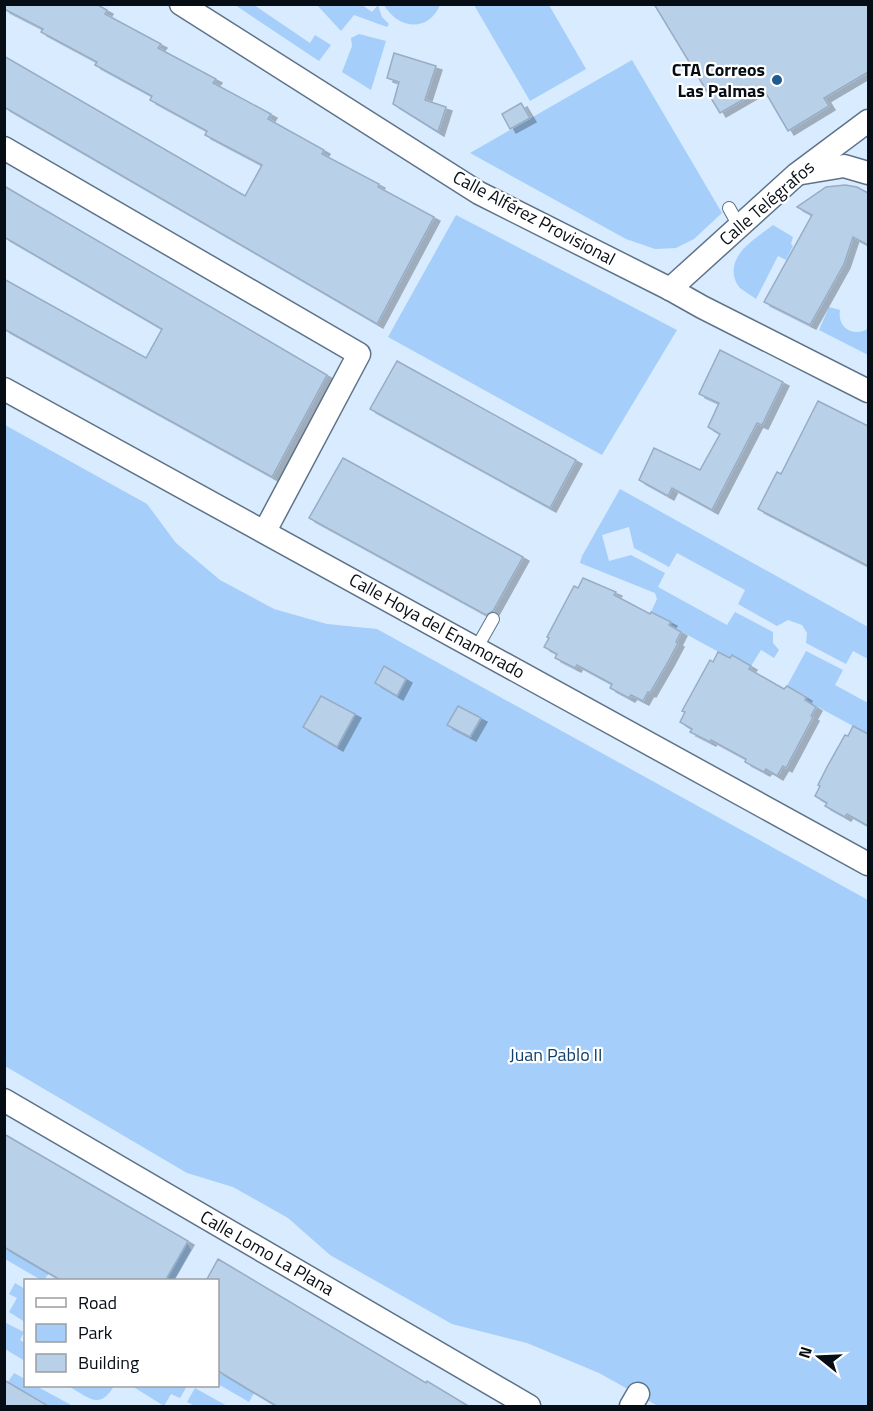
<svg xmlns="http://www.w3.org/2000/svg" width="873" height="1411" viewBox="0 0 873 1411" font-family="'Titillium Web',sans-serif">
<defs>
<filter id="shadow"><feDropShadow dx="6" dy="4" stdDeviation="0" flood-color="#0004"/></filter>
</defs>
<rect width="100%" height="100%" fill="#d8ebff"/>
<g fill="#a5cefa">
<polygon points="235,5 254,5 310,43 315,35 331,45 319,61"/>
<polygon points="317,5 362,5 372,12 378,5 382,17 389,24 387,27 354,15 341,31"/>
<path d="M384,5H440C428,33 398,29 384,5Z"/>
<polygon points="474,5 549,5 586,69 530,101"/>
<polygon points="359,34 386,41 371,90 342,72 352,46 351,38"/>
<polygon points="632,60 722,213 694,239 676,248 655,249 626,239 470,153"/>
<polygon points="456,215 677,330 602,455 388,337"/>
<path d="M773,225L793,237L791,244L793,246L786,260L778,256L756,299C751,295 745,292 740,288C737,285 735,280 734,276C730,252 757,238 773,225Z"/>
<path d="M829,307L840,310C837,328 853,337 868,329V355L819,330Z"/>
<polygon points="5,425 147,504 176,543 220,580 274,609 327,624 377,629 868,900 868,1406 658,1406 599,1373 527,1343 452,1324 330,1255 288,1218 233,1187 187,1173 5,1066"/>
<polygon points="620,489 868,627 868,659 853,651 846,664 806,643 807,633 802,625 788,620 777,626 738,604 745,590 677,553 669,567 634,548 629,527 602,535 609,561 631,555 665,573 658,587 727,625 735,612 773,632 773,643 779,650 774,658 761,650 751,666 732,655 730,658 669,625 670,622 651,612 657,599 655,593 580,563 582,556"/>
<polygon points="806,651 843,670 835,685 868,703 868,730 866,733 805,700 806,696 787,686"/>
<polygon points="187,1243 191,1250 174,1280 165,1280"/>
<polygon points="6,1248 50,1272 44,1280 41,1280 5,1259"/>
<polygon points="15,1283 25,1289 25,1322 9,1312 17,1298 9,1294"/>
<polygon points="4,1322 24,1332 20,1340 25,1343 25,1361 5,1349"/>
<polygon points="218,1372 254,1393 249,1402 218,1384"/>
<polygon points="14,1373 25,1379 26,1386 36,1386 73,1406 50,1406 8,1382"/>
<path d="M68,1386H114C99,1411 89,1397 68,1386Z"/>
<polygon points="132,1386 187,1386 180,1398 171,1394 164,1406"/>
<polygon points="195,1388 227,1406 195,1406 187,1402"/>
</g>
<g fill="#b9d0e9" stroke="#97adc5" stroke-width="1.5" filter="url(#shadow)">
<polygon points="4,4 96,4 107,10 105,14 161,44 158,48 216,79 213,83 271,114 268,119 324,150 322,154 379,184 378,187 434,217 377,324 4,107 4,56 245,196 262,165 205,135 207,131 150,100 152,96 95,65 97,62 41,32 43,29 4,9"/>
<polygon points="654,4 868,4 868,72 824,98 829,106 788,131 763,88 720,113"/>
<polygon points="394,53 436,66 425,100 446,107 438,132 393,104 399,82 387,78"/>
<polygon points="521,103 530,118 510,129 502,114"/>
<polygon points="845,185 857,187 868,193 868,245 853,237 844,264 810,325 764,302 812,215 797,207 826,187"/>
<polygon points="4,186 327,375 272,477 4,329 4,279 146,358 162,329 4,237"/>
<polygon points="720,350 783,382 762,425 757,423 712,510 672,488 668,496 639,480 654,448 700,470 720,434 708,427 719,403 699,394"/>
<polygon points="397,361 576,460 550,508 370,409"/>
<polygon points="818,401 868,426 868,566 758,509 777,472 781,474"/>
<polygon points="343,458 523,557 493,611 486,615 309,518"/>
<polygon points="583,578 616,592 614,595 650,614 651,612 671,622 669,625 681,632 676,642 678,643 668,662 650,693 648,692 643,701 631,695 629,698 610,688 612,684 577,665 575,668 555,658 557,654 544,647 549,638 547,637 574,586 578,588"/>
<polygon points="718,652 730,658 732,655 751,666 749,669 784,689 787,686 806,697 805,700 816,707 811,716 813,717 786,768 783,766 777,776 766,769 764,772 745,762 746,759 711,740 710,742 690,732 692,729 680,722 685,712 682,711 710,660 713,662"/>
<polygon points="384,666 406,679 397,696 375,683"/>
<polygon points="321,696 355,714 337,747 303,727"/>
<polygon points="458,706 481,718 470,737 447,725"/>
<polygon points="853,726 868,734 868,826 847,814 845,817 825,806 827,803 815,796 820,786 818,785 827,767 845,735 848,736"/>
<polygon points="4,1134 188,1241 165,1281 62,1281 4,1247"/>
<polygon points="218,1259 426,1383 427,1381 470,1407 278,1407 218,1371 218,1281 206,1281"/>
<polygon points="4,1380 50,1407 4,1407"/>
</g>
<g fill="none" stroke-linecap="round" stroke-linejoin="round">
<g stroke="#5e7389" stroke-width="14">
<g id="lane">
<polyline points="729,208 739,226"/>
<polyline points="476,649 493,619"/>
</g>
</g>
<g stroke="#5e7389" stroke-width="25">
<g id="street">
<polyline points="181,4 479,193 670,289 702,307 868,391"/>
<polyline points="4,148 359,354 265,531"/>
<polyline points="802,173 844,166 868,173"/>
<polyline points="670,289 797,174 868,121"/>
<polyline points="4,389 868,864"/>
<polyline points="4,1100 529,1406"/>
<polyline points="631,1406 638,1394"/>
</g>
</g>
<use href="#lane" stroke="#fff" stroke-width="12"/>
<use href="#street" stroke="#fff" stroke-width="22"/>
</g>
<circle fill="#1f5a91" stroke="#fff" stroke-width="2" cx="777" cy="80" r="6"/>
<g text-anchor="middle" stroke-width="4.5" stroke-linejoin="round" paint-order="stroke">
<g font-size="18" font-weight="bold" fill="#060d15" stroke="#fff" text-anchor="end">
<text x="765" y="76">CTA Correos<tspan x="765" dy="21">Las Palmas</tspan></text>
</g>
<g font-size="18" fill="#060d15" stroke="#fff">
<text transform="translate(767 203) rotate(-41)" y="6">Calle Telégrafos</text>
<text transform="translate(534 218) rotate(28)" y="6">Calle Alférez Provisional</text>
<text transform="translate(437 626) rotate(29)" y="6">Calle Hoya del Enamorado</text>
<text transform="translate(267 1253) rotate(30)" y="6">Calle Lomo La Plana</text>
</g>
<g font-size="18" fill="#11406a" stroke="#fff">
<text x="556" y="1061">Juan Pablo II</text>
</g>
</g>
<rect width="873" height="1411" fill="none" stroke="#060d15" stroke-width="12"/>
<rect x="24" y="1279" width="195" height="108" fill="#ffffff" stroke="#9b9ea1" stroke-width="1.5"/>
<rect x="36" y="1298" width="30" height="9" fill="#ffffff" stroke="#9b9ea1" stroke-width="1.5"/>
<text x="78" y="1309" font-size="18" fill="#060d15">Road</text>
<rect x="36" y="1324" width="30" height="18" fill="#a5cefa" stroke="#9b9ea1" stroke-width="1.5"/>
<text x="78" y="1339" font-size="18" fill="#060d15">Park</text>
<rect x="36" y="1354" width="30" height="18" fill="#b9d0e9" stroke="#9b9ea1" stroke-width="1.5"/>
<text x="78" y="1369" font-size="18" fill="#060d15">Building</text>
<g transform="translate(819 1357) rotate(288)" stroke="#ffffff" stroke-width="4.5" paint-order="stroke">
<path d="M0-4.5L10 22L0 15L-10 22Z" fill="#060d15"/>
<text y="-9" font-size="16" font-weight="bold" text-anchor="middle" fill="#060d15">N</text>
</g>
</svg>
